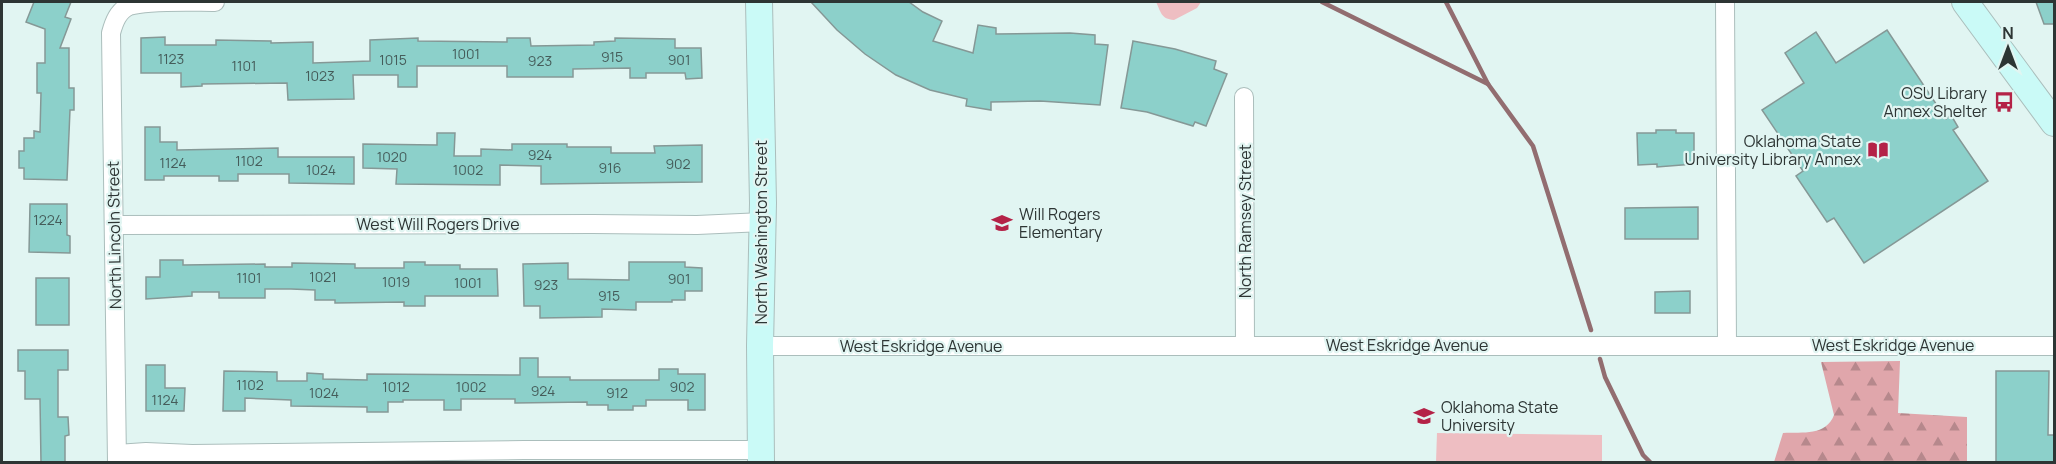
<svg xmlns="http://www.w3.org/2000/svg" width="2056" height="464" viewBox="0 0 2056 464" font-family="Manrope,sans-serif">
<defs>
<pattern id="forest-firs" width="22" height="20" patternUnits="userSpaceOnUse" patternTransform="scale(1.5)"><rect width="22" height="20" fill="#e0a6ab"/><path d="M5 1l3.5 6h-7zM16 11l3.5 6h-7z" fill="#b6888c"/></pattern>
</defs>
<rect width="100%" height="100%" fill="#e1f5f2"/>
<path fill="url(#forest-firs)" d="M1900,361L1898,413L1967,417V462H1774L1783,433C1803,432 1826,436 1834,415L1821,362Z"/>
<g fill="#eebec2">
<path d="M1156,2H1201L1197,8L1174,20C1161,19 1161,12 1156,2Z"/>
<polygon points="1437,433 1602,435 1602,462 1436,462"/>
</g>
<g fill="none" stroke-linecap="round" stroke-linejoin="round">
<g stroke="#926d70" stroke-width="4.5">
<polyline points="1322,2 1488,84"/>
<polyline points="1446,2 1488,84 1533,146 1591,330"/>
<polyline points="1600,359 1605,377 1643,455 1650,462"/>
</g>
</g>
<g fill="#8cd0ca" stroke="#859896" stroke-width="1.5">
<polygon points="34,2 71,2 65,17 71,19 60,48 69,48 69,88 74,88 74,110 70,110 67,180 24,179 24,168 19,168 19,151 24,151 24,138 34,138 34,131 40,132 41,93 37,93 37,63 45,63 45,29 26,22"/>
<polygon points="811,2 909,2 923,12 942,21 933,41 973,53 978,25 996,28 996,34 1070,33 1095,35 1095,44 1108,45 1100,105 1040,101 991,102 991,110 966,106 967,99 930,90 896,75 865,54 837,30"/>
<polygon points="2036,2 2055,2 2055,24 2044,24"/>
<polygon points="1887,30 1946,119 1951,115 1958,127 1953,130 1988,181 1864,263 1834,218 1827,222 1796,176 1803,171 1762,110 1804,83 1785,53 1816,32 1836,63"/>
<polygon points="165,37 165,45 216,45 216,40 271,41 271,43 313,42 313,63 370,61 370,40 418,38 418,41 507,42 507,38 530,38 531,46 594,45 594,42 615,41 615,38 675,39 675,48 701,48 702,78 686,79 685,73 646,73 646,78 630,78 630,68 573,69 573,77 507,77 507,66 417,66 417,87 398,87 398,75 353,75 354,99 288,100 287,83 202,84 202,86 181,87 181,73 141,73 141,38"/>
<polygon points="1133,41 1175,49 1216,61 1214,69 1227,74 1206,126 1195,122 1193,126 1147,112 1121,108"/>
<polygon points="145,127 160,127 160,142 177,142 177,150 278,148 278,157 354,157 354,184 289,183 289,174 238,174 238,181 219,181 219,176 164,176 164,180 145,180"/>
<polygon points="1656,130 1676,130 1676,133 1694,133 1694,164 1657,167 1657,164 1638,165 1637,133 1656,133"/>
<polygon points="437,133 455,133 454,156 481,156 481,149 512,150 512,144 567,144 567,147 611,147 611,153 655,153 654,146 702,145 702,182 541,184 541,166 500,165 500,185 396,184 397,169 363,168 363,144 437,145"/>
<polygon points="30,204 67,204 67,235 70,236 70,253 29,252"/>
<polygon points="1698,207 1698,239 1625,239 1625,208"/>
<polygon points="160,260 183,260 183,265 265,264 265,267 292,267 292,263 355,264 355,268 404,268 404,262 425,262 425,265 460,265 460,269 497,269 498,296 425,296 425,306 404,306 404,302 335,303 335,300 315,300 315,290 291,289 265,289 265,298 219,298 219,292 192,292 192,296 146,299 146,277 160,277"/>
<polygon points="629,262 685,262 685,267 702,268 702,291 685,291 685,300 672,300 672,302 636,302 636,310 602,309 602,317 540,318 540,306 524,306 523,264 568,263 568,279 629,280"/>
<rect x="36" y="278" width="33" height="47"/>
<polygon points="1690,291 1690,313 1655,313 1655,292"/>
<polygon points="18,350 68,350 68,370 58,370 58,417 68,417 69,435 65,436 65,462 41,462 40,399 25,399 25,371 18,371"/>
<polygon points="520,358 538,358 538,377 570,377 570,380 659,380 659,369 678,369 678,374 705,374 705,410 688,410 688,400 646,400 646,406 633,406 633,410 608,410 608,405 587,405 587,402 515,403 515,399 461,399 461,410 444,410 444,400 403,400 403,402 388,402 388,412 367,412 367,407 291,406 291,400 245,398 245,411 223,411 224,371 277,372 277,381 307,381 307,373 323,374 323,379 367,380 367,374 520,375"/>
<polygon points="146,365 165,365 165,388 185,388 184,411 146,411"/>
<polygon points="1996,371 2049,371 2048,435 2055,435 2055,462 1996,462"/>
</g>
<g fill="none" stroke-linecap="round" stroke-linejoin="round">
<g stroke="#abbebc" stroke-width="20">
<g id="minor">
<polyline points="1725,2 1727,345"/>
<polyline points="1244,97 1245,345"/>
<polyline points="114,225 592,224 697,225 763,222"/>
<polyline points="760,346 2054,346"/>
<polyline points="117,454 146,452 192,454 524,450 761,450"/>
<path d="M117,462L111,33C114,22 118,11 129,6C148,0 193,2 215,2"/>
</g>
</g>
<g stroke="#abbebc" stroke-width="28">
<g id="secondary">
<polyline points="759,2 763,203 760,346 761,462"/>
<polyline points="1965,2 2054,123"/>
</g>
</g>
<use href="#minor" stroke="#fff" stroke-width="18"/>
<use href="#secondary" stroke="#cafaf7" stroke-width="26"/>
</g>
<defs>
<g id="bus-bare" transform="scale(1.62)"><path d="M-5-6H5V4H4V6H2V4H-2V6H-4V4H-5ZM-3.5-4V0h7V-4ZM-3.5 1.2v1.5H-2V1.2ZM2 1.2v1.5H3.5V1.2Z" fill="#b42247" stroke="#e1f5f2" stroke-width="2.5" paint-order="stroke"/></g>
<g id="library-bare" transform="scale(1.62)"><path d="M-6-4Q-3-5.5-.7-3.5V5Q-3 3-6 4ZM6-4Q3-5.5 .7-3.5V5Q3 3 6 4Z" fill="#b42247" stroke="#e1f5f2" stroke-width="2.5" paint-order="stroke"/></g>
<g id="school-bare" transform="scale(1.62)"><path d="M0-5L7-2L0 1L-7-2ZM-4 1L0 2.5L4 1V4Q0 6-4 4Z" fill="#b42247" stroke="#e1f5f2" stroke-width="2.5" paint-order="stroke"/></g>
<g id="university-bare" transform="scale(1.62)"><path d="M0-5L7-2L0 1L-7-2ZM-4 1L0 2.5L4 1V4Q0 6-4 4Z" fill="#b42247" stroke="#e1f5f2" stroke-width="2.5" paint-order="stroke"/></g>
</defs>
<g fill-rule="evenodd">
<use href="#bus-bare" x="2004" y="102"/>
<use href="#library-bare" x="1878" y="150"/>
<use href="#school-bare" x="1002" y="223"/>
<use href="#university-bare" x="1424" y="416"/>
</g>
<g text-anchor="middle" stroke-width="4.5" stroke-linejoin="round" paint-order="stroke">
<g font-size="14" fill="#455c5a">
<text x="466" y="59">1001</text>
<text x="612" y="62">915</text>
<text x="171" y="64">1123</text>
<text x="393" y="65">1015</text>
<text x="679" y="65">901</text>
<text x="540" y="66">923</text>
<text x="244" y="71">1101</text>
<text x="320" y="81">1023</text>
<text x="540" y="160">924</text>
<text x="392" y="162">1020</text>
<text x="249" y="166">1102</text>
<text x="173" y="168">1124</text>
<text x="678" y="169">902</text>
<text x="610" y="173">916</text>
<text x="321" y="175">1024</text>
<text x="468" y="175">1002</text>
<text x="48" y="225">1224</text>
<text x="323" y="282">1021</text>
<text x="249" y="283">1101</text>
<text x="679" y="284">901</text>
<text x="396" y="287">1019</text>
<text x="468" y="288">1001</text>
<text x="546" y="290">923</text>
<text x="609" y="301">915</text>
<text x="250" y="390">1102</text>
<text x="396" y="392">1012</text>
<text x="471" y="392">1002</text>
<text x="682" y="392">902</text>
<text x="543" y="396">924</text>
<text x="324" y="398">1024</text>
<text x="617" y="398">912</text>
<text x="165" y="405">1124</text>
</g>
<g font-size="16" fill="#2d3534" stroke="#e1f5f2" text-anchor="end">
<text x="1987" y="99">OSU Library<tspan x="1987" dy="18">Annex Shelter</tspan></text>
<text x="1861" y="147">Oklahoma State<tspan x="1861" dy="18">University Library Annex</tspan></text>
<text x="1019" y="220" text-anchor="start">Will Rogers<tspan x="1019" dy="18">Elementary</tspan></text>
<text x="1441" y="413" text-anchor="start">Oklahoma State<tspan x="1441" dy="18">University</tspan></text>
</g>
<g font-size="16" fill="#2d3534" stroke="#e1f5f2">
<text transform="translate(1245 221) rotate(-90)" y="6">North Ramsey Street</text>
<text x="438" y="230">West Will Rogers Drive</text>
<text transform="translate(761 232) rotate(-90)" y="6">North Washington Street</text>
<text transform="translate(114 235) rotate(-91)" y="6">North Lincoln Street</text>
<text x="1407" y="351">West Eskridge Avenue</text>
<text x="1893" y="351">West Eskridge Avenue</text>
<text x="921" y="352">West Eskridge Avenue</text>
</g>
</g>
<rect width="2056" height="464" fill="none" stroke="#2d3534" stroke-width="6"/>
<g transform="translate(2008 48)" stroke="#e1f5f2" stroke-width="4.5" paint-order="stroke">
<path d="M0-4.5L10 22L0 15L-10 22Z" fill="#2d3534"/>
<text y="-9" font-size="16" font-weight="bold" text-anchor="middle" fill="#2d3534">N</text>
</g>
</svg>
